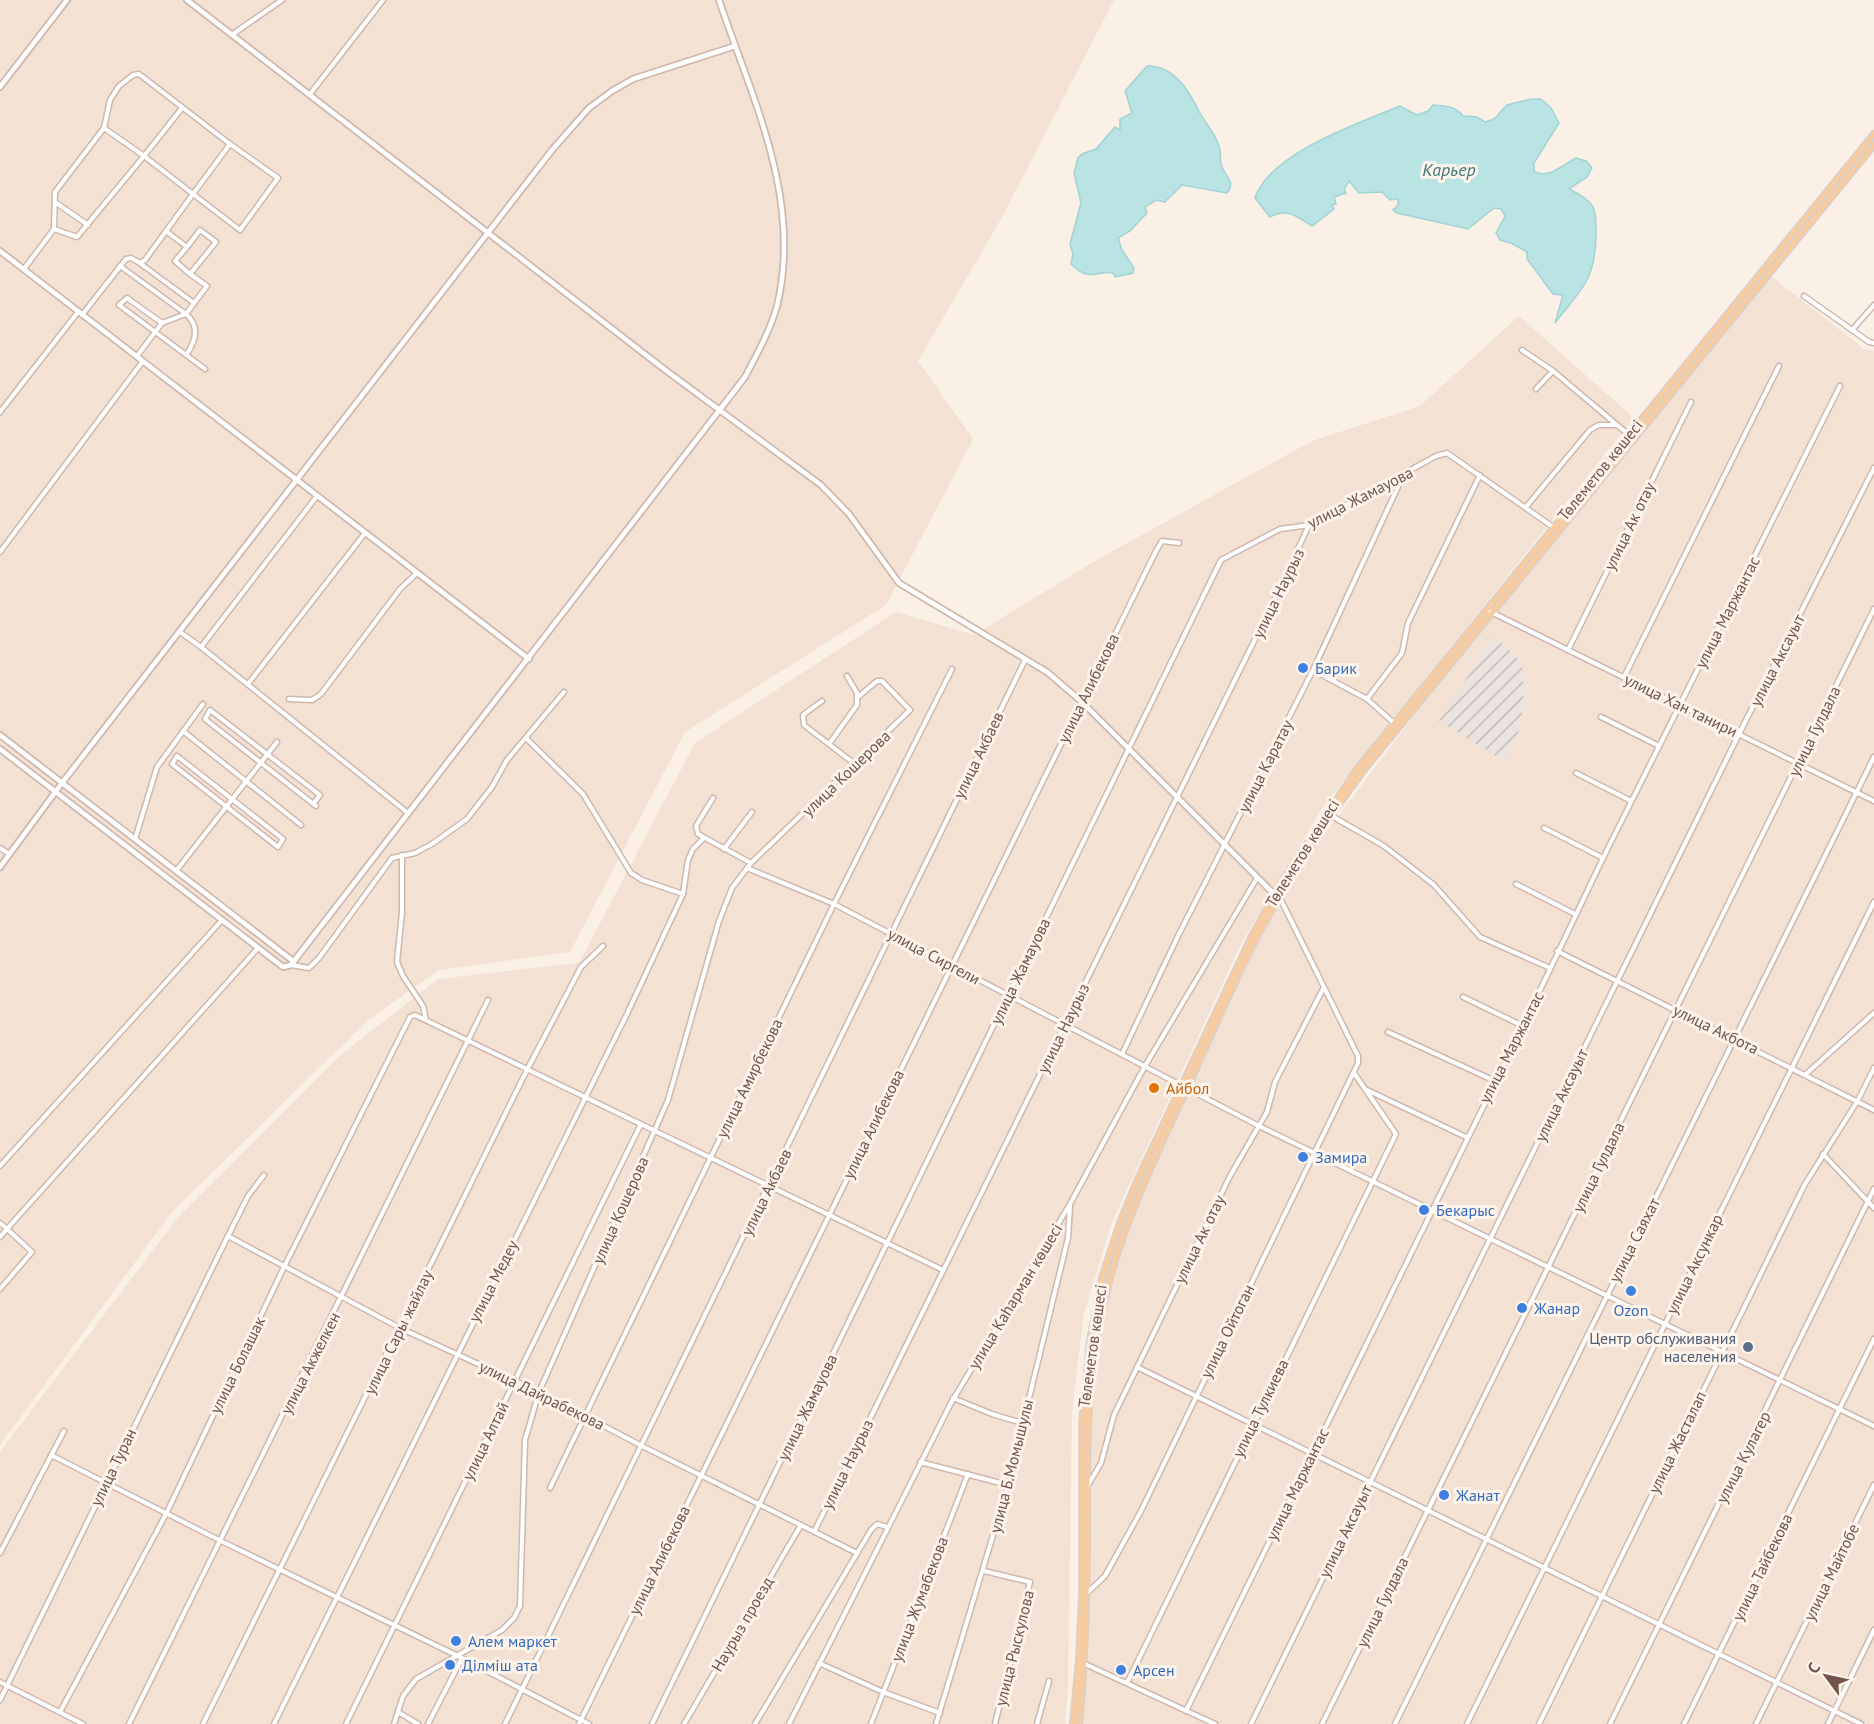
<svg xmlns="http://www.w3.org/2000/svg" width="1874" height="1724" viewBox="0 0 1874 1724" font-family="'PT Sans',sans-serif">
<defs>
<pattern id="industrial-furrows" width="10" height="10" patternUnits="userSpaceOnUse" patternTransform="scale(1.5)"><rect width="10" height="10" fill="#ebe3df"/><path d="M-1 1l2-2M0 10L10 0M9 11l2-2" fill="none" stroke="#c3bbb7"/></pattern>
</defs>
<rect width="100%" height="100%" fill="#fbf0e5"/>
<g fill="#f3e1d3">
<polygon points="0,0 1114,0 1001,219 918,361 973,439 886,605 685,732 570,952 439,970 368,1020 173,1211 0,1445"/>
<polygon points="1771,276 1864,349 1874,351 1874,1724 1077,1724 1085,1378 1122,1227 1285,886 1433,691"/>
<polygon points="1519,316 1634,418 1323,807 1241,944 1112,1222 1084,1313 1072,1412 1068,1683 1065,1724 0,1724 0,1452 178,1217 338,1057 438,979 579,963 695,743 896,612 974,635 1095,561 1312,441 1420,406"/>
</g>
<polygon fill="url(#industrial-furrows)" points="1494,636 1522,663 1524,703 1518,734 1504,761 1439,721"/>
<g fill="#bae3e4" stroke="#a1d3d5" stroke-width="1.5">
<path d="M1147,66C1174,65 1189,91 1200,113C1206,124 1215,133 1219,146C1221,152 1220,158 1221,164C1224,177 1237,180 1227,193L1182,185L1165,202L1156,200L1145,207L1147,213L1130,231L1118,238L1122,250L1134,268L1133,273L1115,277L1113,273C1098,270 1089,283 1071,264L1073,254L1070,244L1081,203L1074,173L1078,158L1082,154L1096,149L1115,127L1120,130V119L1132,113L1125,91Z"/>
<path d="M1531,99H1541L1551,108L1559,123L1534,163V171C1546,180 1563,165 1576,158L1586,161L1592,168L1587,177L1569,189C1596,203 1596,206 1596,236C1595,281 1581,289 1555,323L1563,295L1553,294L1527,259V252L1511,243L1500,240L1496,233L1505,216L1501,209L1494,208L1468,229L1397,213L1393,210L1398,205V199L1390,200L1382,192L1359,193L1349,181L1344,189L1346,193L1334,197L1336,204L1332,205L1334,209L1312,226C1296,217 1289,207 1270,217L1255,198C1270,153 1357,124 1400,106L1417,115L1428,111L1433,105C1445,106 1456,106 1463,116L1477,117L1485,122L1494,119L1507,105Z"/>
</g>
<g fill="none" stroke-linecap="round" stroke-linejoin="round">
<g stroke="#ceb8ae" stroke-width="7">
<g id="minor">
<polyline points="233,34 282,0"/>
<polyline points="310,94 383,0"/>
<polyline points="104,128 144,156 182,108"/>
<polyline points="55,202 88,225"/>
<polyline points="54,229 77,237 144,156 193,194 230,144 278,178 240,230 193,194 145,260 140,263 131,258 126,259 82,315"/>
<polyline points="166,231 187,247 200,230 216,242 190,274 175,261 187,247"/>
<polyline points="141,264 194,303"/>
<polyline points="120,266 186,314 207,286 190,274"/>
<polyline points="24,269 54,229 55,192 104,128 110,100 119,86 133,75 139,74 230,144"/>
<polyline points="1804,296 1869,342 1874,343"/>
<polyline points="162,323 127,298 119,305 205,369"/>
<polyline points="1852,330 1874,305"/>
<polyline points="1522,350 1553,371 1629,435"/>
<path d="M137,356L162,323L186,314C200,326 196,341 186,355"/>
<polyline points="1536,389 1553,371"/>
<polyline points="0,412 78,312"/>
<polyline points="317,496 201,647 408,813"/>
<polyline points="1526,507 1590,430 1599,425 1617,425"/>
<polyline points="0,552 143,361"/>
<polyline points="1487,610 1874,801"/>
<polyline points="180,632 201,647"/>
<polyline points="1568,650 1691,402"/>
<polyline points="1313,670 1367,699 1394,723"/>
<polyline points="1624,677 1779,366"/>
<polyline points="248,684 365,533"/>
<polyline points="289,699 312,700 321,694 400,589 417,573"/>
<polyline points="1367,699 1402,653 1408,623 1480,475"/>
<polyline points="822,701 803,715 804,725 855,764"/>
<polyline points="1601,717 1659,746"/>
<polyline points="183,731 301,825"/>
<polyline points="526,738 583,794 631,873 642,880 683,894"/>
<polyline points="829,744 857,705 857,693 847,676"/>
<polygon points="177,756 283,839 278,847 172,764"/>
<polyline points="1576,773 1631,801"/>
<polyline points="713,798 696,826 698,834 751,863"/>
<polyline points="313,804 320,795 210,710 205,719 316,806"/>
<polyline points="1330,815 1384,846 1434,885 1480,937 1550,968"/>
<polyline points="1544,828 1603,858"/>
<polyline points="135,839 157,767 203,704"/>
<polyline points="0,848 9,854"/>
<polyline points="724,849 752,812"/>
<polyline points="402,855 402,912 397,962 403,976 423,1006 426,1020"/>
<polyline points="747,868 834,904 1257,1125 1874,1426"/>
<polyline points="176,871 277,742"/>
<polyline points="1516,884 1575,914"/>
<polyline points="1557,951 1874,1110"/>
<polyline points="291,965 309,968 319,958 392,858 415,853 432,844 467,819 492,787 507,760 564,692"/>
<polyline points="1463,997 1523,1026"/>
<polyline points="1388,1032 1495,1081"/>
<polyline points="1122,1054 1178,936 1313,670 1403,476"/>
<polyline points="1806,1074 1874,1013"/>
<polyline points="1367,1090 1466,1137"/>
<polyline points="1823,1154 1874,1208"/>
<polyline points="0,1166 222,920"/>
<polyline points="0,1223 7,1229 258,948"/>
<polyline points="228,1236 400,1328 539,1392 642,1446 857,1553"/>
<polyline points="0,1237 7,1229 32,1252 0,1289"/>
<polyline points="1137,1367 1861,1724"/>
<polyline points="953,1398 992,1414 1022,1423"/>
<polyline points="51,1455 221,1541 458,1656 589,1724"/>
<polyline points="920,1462 1008,1485"/>
<polyline points="1087,1487 1101,1463 1114,1415 1230,1176 1267,1112 1275,1082 1323,989"/>
<polyline points="550,1488 834,904 952,669"/>
<polyline points="814,1532 1266,617 1309,525"/>
<polyline points="0,1553 64,1431"/>
<polyline points="984,1571 1030,1582 995,1724"/>
<polyline points="1087,1593 1105,1576 1141,1511 1358,1063 1358,1056 1279,896"/>
<polyline points="819,1663 883,1692 940,1713"/>
<polyline points="1085,1664 1215,1724"/>
<polyline points="0,1682 83,1724"/>
<polyline points="1127,1683 1396,1134 1354,1073"/>
<polyline points="0,1700 228,1236 248,1196 264,1175"/>
<polyline points="1186,1711 1523,1026 1603,858 1840,386"/>
<polyline points="60,1712 166,1514 284,1267 410,1017 415,1015 943,1270"/>
<polyline points="398,1712 418,1724"/>
<polyline points="129,1724 488,1000"/>
<polyline points="203,1724 527,1070 581,967 603,946"/>
<polyline points="274,1724 627,1014 683,894 688,860 693,849 704,838"/>
<polyline points="346,1724 640,1126"/>
<polyline points="394,1724 403,1696 416,1679 502,1630 514,1618 520,1606 525,1440 539,1392 668,1100 719,921 732,888 751,863 910,710 882,681 877,681 858,697"/>
<polyline points="428,1724 462,1658"/>
<polyline points="505,1724 1025,660"/>
<polyline points="579,1724 1156,551 1162,541 1179,543"/>
<polyline points="652,1724 1221,560 1280,529 1310,525 1436,456 1447,453 1553,527"/>
<polyline points="684,1724 801,1525"/>
<polyline points="755,1724 871,1530 877,1524 887,1527"/>
<polyline points="789,1724 951,1403 1070,1204 1145,1066 1257,878"/>
<polyline points="871,1724 968,1474"/>
<polyline points="936,1724 1007,1489 1068,1238 1070,1206"/>
<polyline points="1037,1724 1049,1681"/>
<polyline points="1251,1724 1739,734 1874,468"/>
<polyline points="1322,1724 1874,609"/>
<polyline points="1395,1724 1874,757"/>
<polyline points="1467,1724 1874,902"/>
<polyline points="1539,1724 1805,1184 1857,1102 1874,1068"/>
<polyline points="1610,1724 1874,1189"/>
<polyline points="1684,1724 1874,1339"/>
<polyline points="1756,1724 1874,1485"/>
<polyline points="1828,1724 1874,1630"/>
</g>
</g>
<g stroke="#ceb8ae" stroke-width="8">
<g id="tertiary">
<polyline points="187,0 664,369 821,485 849,514 899,583 1047,672 1081,701 1274,894"/>
<polyline points="0,87 67,0"/>
<polyline points="0,251 529,659"/>
<polyline points="0,735 293,961"/>
<path d="M0,749L283,967L291,965L745,377C757,354 770,331 777,306C803,200 752,98 719,0"/>
<polyline points="0,867 62,783 552,150 589,108 612,91 633,79 735,46"/>
</g>
</g>
<g stroke="#d8cfcd" stroke-width="8">
<g id="primary">
<polyline points="1073,1724 1079,1661 1082,1596 1082,1425 1090,1341 1102,1278 1121,1220 1138,1179 1251,938 1284,878 1358,768 1874,134"/>
<path d="M1079,1724C1085,1659 1087,1595 1087,1530C1087,1474 1086,1418 1093,1362C1107,1255 1143,1183 1187,1088C1217,1023 1244,956 1280,895C1305,852 1334,811 1363,771L1874,145"/>
</g>
</g>
<use href="#minor" stroke="#fff" stroke-width="4"/>
<use href="#tertiary" stroke="#fff" stroke-width="4.5"/>
<use href="#primary" stroke="#f7cca0" stroke-width="5"/>
</g>
<g fill="#3f7fe0" stroke="#fef4eb" stroke-width="2">
<circle cx="1303" cy="668" r="6"/>
<circle cx="1303" cy="1157" r="6"/>
<circle cx="1424" cy="1210" r="6"/>
<circle cx="1631" cy="1291" r="6"/>
<circle cx="1522" cy="1308" r="6"/>
<circle cx="1444" cy="1495" r="6"/>
<circle cx="456" cy="1641" r="6"/>
<circle cx="450" cy="1665" r="6"/>
<circle cx="1121" cy="1670" r="6"/>
</g>
<circle fill="#e8710a" stroke="#fef4eb" stroke-width="2" cx="1154" cy="1088" r="6"/>
<circle fill="#5c6f8a" stroke="#fef4eb" stroke-width="2" cx="1748" cy="1347" r="6"/>
<g text-anchor="middle" stroke-width="6" stroke-linejoin="round" paint-order="stroke">
<g font-size="16" fill="#73544b" stroke="#fef4eb">
<text transform="translate(1600 470) rotate(-51)" y="6">Төлеметов көшесі</text>
<text transform="translate(1360 497) rotate(-27)" y="6">улица Жамауова</text>
<text transform="translate(1629 526) rotate(-64)" y="6">улица Ак отау</text>
<text transform="translate(1278 593) rotate(-64)" y="6">улица Наурыз</text>
<text transform="translate(1727 612) rotate(-63)" y="6">улица Маржантас</text>
<text transform="translate(1777 660) rotate(-63)" y="6">улица Аксауыт</text>
<text transform="translate(1088 688) rotate(-64)" y="6">улица Алибекова</text>
<text transform="translate(1681 705) rotate(26)" y="6">улица Хан танири</text>
<text transform="translate(1814 731) rotate(-64)" y="6">улица Гулдала</text>
<text transform="translate(978 755) rotate(-64)" y="6">улица Акбаев</text>
<text transform="translate(1265 766) rotate(-63)" y="6">улица Каратау</text>
<text transform="translate(846 773) rotate(-44)" y="6">улица Кошерова</text>
<text transform="translate(1302 853) rotate(-58)" y="6">Төлеметов көшесі</text>
<text transform="translate(934 956) rotate(28)" y="6">улица Сиргели</text>
<text transform="translate(1020 971) rotate(-64)" y="6">улица Жамауова</text>
<text transform="translate(1063 1028) rotate(-64)" y="6">улица Наурыз</text>
<text transform="translate(1716 1029) rotate(26)" y="6">улица Акбота</text>
<text transform="translate(1511 1047) rotate(-63)" y="6">улица Маржантас</text>
<text transform="translate(749 1078) rotate(-64)" y="6">улица Амирбекова</text>
<text transform="translate(1561 1095) rotate(-64)" y="6">улица Аксауыт</text>
<text transform="translate(873 1124) rotate(-64)" y="6">улица Алибекова</text>
<text transform="translate(1598 1167) rotate(-64)" y="6">улица Гулдала</text>
<text transform="translate(766 1192) rotate(-64)" y="6">улица Акбаев</text>
<text transform="translate(620 1210) rotate(-66)" y="6">улица Кошерова</text>
<text transform="translate(1199 1239) rotate(-64)" y="6">улица Ак отау</text>
<text transform="translate(1634 1240) rotate(-63)" y="6">улица Саяхат</text>
<text transform="translate(1694 1264) rotate(-64)" y="6">улица Аксункар</text>
<text transform="translate(493 1281) rotate(-63)" y="6">улица Медеу</text>
<text transform="translate(1015 1296) rotate(-59)" y="6">улица Каһарман көшесі</text>
<text transform="translate(1227 1331) rotate(-64)" y="6">улица Ойтоган</text>
<text transform="translate(398 1332) rotate(-64)" y="6">улица Сары жайлау</text>
<text transform="translate(1092 1346) rotate(-82)" y="6">Төлеметов көшесі</text>
<text transform="translate(310 1363) rotate(-63)" y="6">улица Акжелкен</text>
<text transform="translate(237 1365) rotate(-64)" y="6">улица Болашак</text>
<text transform="translate(542 1395) rotate(26)" y="6">улица Дайрабекова</text>
<text transform="translate(807 1407) rotate(-64)" y="6">улица Жамауова</text>
<text transform="translate(1260 1408) rotate(-64)" y="6">улица Тулкиева</text>
<text transform="translate(485 1441) rotate(-64)" y="6">улица Алтай</text>
<text transform="translate(1677 1442) rotate(-64)" y="6">улица Жасталап</text>
<text transform="translate(1743 1457) rotate(-63)" y="6">улица Кулагер</text>
<text transform="translate(847 1464) rotate(-64)" y="6">улица Наурыз</text>
<text transform="translate(1011 1466) rotate(-76)" y="6">улица Б.Момышулы</text>
<text transform="translate(113 1467) rotate(-64)" y="6">улица Туран</text>
<text transform="translate(1297 1484) rotate(-64)" y="6">улица Маржантас</text>
<text transform="translate(1345 1531) rotate(-64)" y="6">улица Аксауыт</text>
<text transform="translate(659 1560) rotate(-64)" y="6">улица Алибекова</text>
<text transform="translate(1762 1567) rotate(-64)" y="6">улица Тайбекова</text>
<text transform="translate(1831 1572) rotate(-64)" y="6">улица Майтобе</text>
<text transform="translate(919 1599) rotate(-69)" y="6">улица Жумабекова</text>
<text transform="translate(1382 1602) rotate(-64)" y="6">улица Гулдала</text>
<text transform="translate(742 1624) rotate(-60)" y="6">Наурыз проезд</text>
<text transform="translate(1014 1648) rotate(-76)" y="6">улица Рыскулова</text>
</g>
<g font-size="16" fill="#366cbe" stroke="#fef4eb" text-anchor="start">
<text x="1315" y="674">Барик</text>
<text x="1315" y="1163">Замира</text>
<text x="1436" y="1216">Бекарыс</text>
<text x="1534" y="1314">Жанар</text>
<text x="1631" y="1316" text-anchor="middle">Ozon</text>
<text x="1456" y="1501">Жанат</text>
<text x="468" y="1647">Алем маркет</text>
<text x="462" y="1671">Ділміш ата</text>
<text x="1133" y="1676">Арсен</text>
</g>
<g font-size="16" fill="#c56008" stroke="#fef4eb" text-anchor="start">
<text x="1166" y="1094">Айбол</text>
</g>
<g font-size="16" fill="#4e5e75" stroke="#fef4eb" text-anchor="end">
<text x="1736" y="1344">Центр обслуживания<tspan x="1736" dy="18">населения</tspan></text>
</g>
<g font-size="18" font-style="italic" fill="#407678" stroke="#fef4eb">
<text x="1449" y="176">Карьер</text>
</g>
</g>
<g transform="translate(1826 1676) rotate(303)" stroke="#fef4eb" stroke-width="4.5" paint-order="stroke">
<path d="M0-4.5L10 22L0 15L-10 22Z" fill="#73544b"/>
<text y="-9" font-size="16" font-weight="bold" text-anchor="middle" fill="#73544b">С</text>
</g>
</svg>
